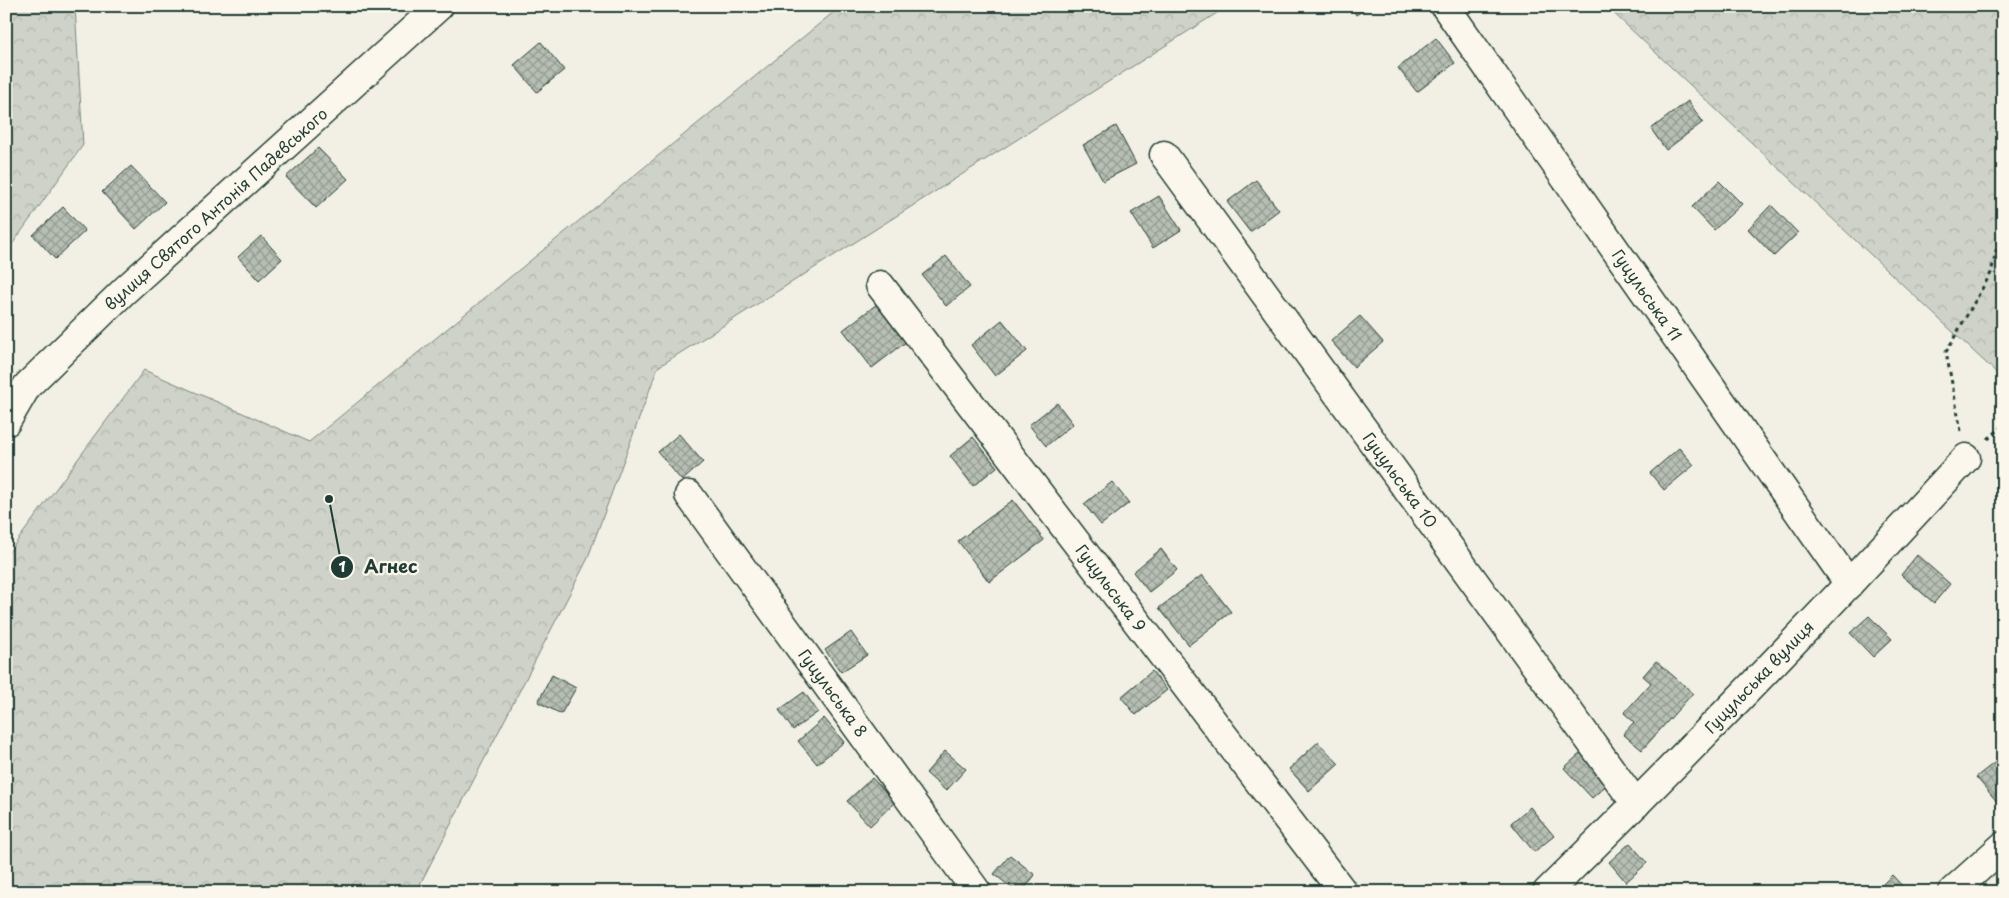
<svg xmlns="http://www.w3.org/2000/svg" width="2009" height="898" viewBox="0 0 2009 898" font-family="'Playpen Sans',sans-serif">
<defs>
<pattern id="forest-crowns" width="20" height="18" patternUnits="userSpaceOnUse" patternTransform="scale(1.25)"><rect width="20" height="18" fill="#cfd2c8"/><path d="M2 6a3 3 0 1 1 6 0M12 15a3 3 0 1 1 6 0" fill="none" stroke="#b1b5ac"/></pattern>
<pattern id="building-cross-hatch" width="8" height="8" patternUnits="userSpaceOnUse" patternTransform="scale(1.25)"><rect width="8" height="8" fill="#b7beb3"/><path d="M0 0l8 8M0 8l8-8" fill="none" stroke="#949c92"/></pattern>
</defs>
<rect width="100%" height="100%" fill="#f2f0e5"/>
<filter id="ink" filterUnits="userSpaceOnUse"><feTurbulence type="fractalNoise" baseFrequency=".02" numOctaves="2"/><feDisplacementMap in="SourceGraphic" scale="10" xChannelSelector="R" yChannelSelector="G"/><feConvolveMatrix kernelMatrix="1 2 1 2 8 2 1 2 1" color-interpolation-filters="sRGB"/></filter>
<g filter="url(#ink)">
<g fill="url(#forest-crowns)" stroke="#77887e">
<polygon points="6,6 75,6 83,145 6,253"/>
<polygon points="841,6 1228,6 658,367 587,560 416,892 6,892 6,556 144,370 309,442"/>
<polygon points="1606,6 2003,6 2003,379"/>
</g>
<g fill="url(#building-cross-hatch)" stroke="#1f3d34">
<polygon points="1351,6 1370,6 1356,15"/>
<polygon points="1436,38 1455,63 1417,92 1398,68"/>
<polygon points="541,42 564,70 537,92 514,65"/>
<polygon points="1688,101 1703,122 1666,150 1651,129"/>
<polygon points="1116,126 1136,164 1103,181 1083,145"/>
<polygon points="318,148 348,179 316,208 286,177"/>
<polygon points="131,166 165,202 136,229 102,192"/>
<polygon points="1256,180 1279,210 1250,232 1227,202"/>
<polygon points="1719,181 1742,204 1714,230 1692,207"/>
<polygon points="1159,196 1181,230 1153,248 1131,213"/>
<polygon points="1771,205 1798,233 1774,256 1748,229"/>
<polygon points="63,207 85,231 55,259 33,235"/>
<polygon points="261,236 282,259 259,280 238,257"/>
<polygon points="946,256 970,287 946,306 922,275"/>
<polygon points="877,304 906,342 872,368 843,330"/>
<polygon points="1360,316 1383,342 1354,367 1331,341"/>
<polygon points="1002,320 1027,351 995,376 971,345"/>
<polygon points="1057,403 1073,424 1046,446 1029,425"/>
<polygon points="679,434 703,462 682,481 658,452"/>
<polygon points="973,437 997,467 973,486 950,456"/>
<polygon points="1679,448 1694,465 1664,490 1650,473"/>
<polygon points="1112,482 1129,503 1101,525 1084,504"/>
<polygon points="1013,500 1044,540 989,582 958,541"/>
<polygon points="1161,549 1177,570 1149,592 1133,572"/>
<polygon points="1917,555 1950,584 1934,603 1901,575"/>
<polygon points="1202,575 1231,612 1189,645 1159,608"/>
<polygon points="1869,616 1892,639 1873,657 1850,633"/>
<polygon points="851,632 867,655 841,672 825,650"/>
<polygon points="1656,661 1693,693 1642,750 1623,734 1634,722 1624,713 1651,683 1643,676"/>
<polygon points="1152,671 1167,690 1136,715 1121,697"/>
<polygon points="552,675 576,688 561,714 538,702"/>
<polygon points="804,692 818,712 793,730 779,710"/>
<polygon points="824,718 844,742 817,764 798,741"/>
<polygon points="1318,742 1339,764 1309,791 1289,769"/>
<polygon points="945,751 966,769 946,791 926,773"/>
<polygon points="1583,751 1611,781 1592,798 1564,768"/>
<polygon points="2003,756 2003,801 1999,804 1976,777"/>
<polygon points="872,778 895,802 870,826 847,801"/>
<polygon points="1530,807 1554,836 1534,852 1511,823"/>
<polygon points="1630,843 1647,863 1626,882 1609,862"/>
<polygon points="1010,855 1035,875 1022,892 1017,892 994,874"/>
<polygon points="1892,875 1907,891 1906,892 1884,892 1880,887"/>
</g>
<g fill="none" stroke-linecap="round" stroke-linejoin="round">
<g stroke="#1f3d34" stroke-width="31">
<g id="minor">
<polyline points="1445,6 1849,584"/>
<polyline points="1164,155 1636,804"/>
<polyline points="880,285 1343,892"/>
<polyline points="6,422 27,386 124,291 439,6"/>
<polyline points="689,495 977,892"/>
<path d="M1547,892C1691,751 1830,606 1966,458"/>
<polyline points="1952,892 2003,846"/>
</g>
</g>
<g stroke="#1f3d34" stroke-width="3" stroke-dasharray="4 4" stroke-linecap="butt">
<polyline points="1961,431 1946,352 1991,273 2003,221"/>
<polyline points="1988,439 2003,426"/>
</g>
<use href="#minor" stroke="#fbf7ec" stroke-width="28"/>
</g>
</g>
<g text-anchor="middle" stroke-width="4.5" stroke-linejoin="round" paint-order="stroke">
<g font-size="16" fill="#1f3d34" stroke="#fbf7ec">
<text transform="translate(216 209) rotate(-42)" y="6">вулиця Святого Антонія Падевського</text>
<text transform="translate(1647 295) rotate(55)" y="6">Гуцульська 11</text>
<text transform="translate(1400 480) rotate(54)" y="6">Гуцульська 10</text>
<text transform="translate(1111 588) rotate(53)" y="6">Гуцульська 9</text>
<text transform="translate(1759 677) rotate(-46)" y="6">Гуцульська вулиця</text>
<text transform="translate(833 693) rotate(54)" y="6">Гуцульська 8</text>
</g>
</g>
<path fill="none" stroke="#1f3d34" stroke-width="2" d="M329 499L342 567"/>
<g fill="#1f3d34" stroke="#fbf7ec" stroke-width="2">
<circle cx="329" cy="499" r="5"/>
<circle cx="342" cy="567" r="12"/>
</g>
<g font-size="15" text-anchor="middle" font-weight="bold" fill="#fff">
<text x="342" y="572">1</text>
</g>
<g font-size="18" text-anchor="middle" font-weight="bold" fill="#1f3d34" stroke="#fbf7ec" stroke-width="4.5" stroke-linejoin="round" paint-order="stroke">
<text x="391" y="573">Агнес</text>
</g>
<rect width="2009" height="898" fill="none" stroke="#fbf7ec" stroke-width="25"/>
<rect x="12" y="12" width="1984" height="873" fill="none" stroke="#1f3d34" stroke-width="2" filter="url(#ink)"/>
</svg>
